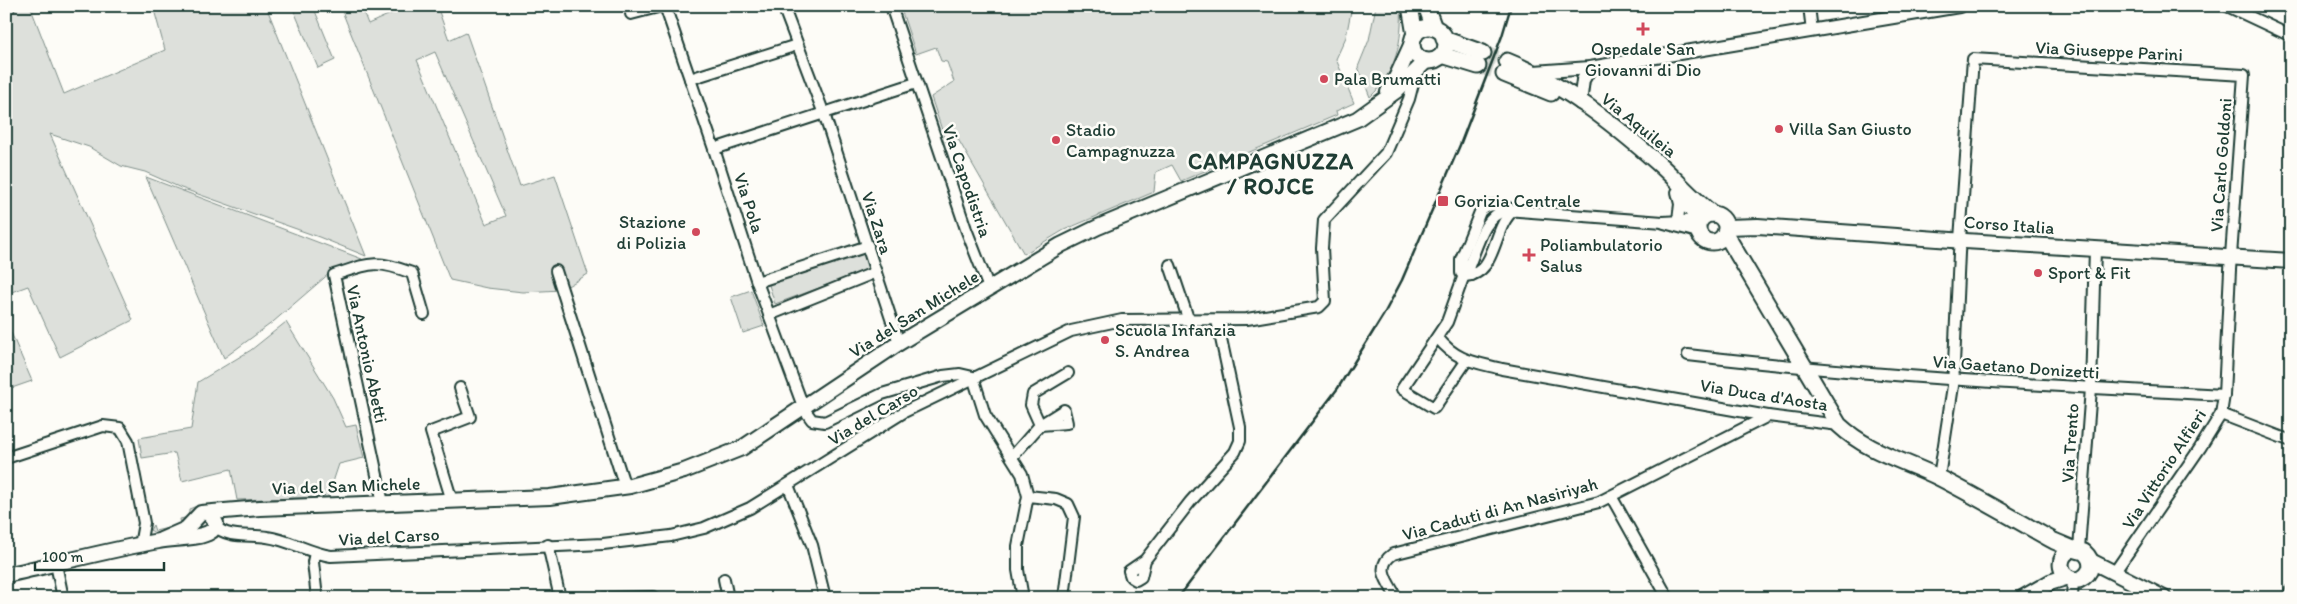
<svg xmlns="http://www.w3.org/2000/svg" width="2297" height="604" viewBox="0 0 2297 604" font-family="Itim,sans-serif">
<rect width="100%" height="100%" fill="#fdfcf7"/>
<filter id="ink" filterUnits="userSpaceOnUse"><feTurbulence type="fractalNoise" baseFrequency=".02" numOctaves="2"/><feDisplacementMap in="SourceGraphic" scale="10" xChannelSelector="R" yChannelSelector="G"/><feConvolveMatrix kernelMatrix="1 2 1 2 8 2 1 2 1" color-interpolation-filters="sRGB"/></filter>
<g filter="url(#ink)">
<g fill="#dde0db" stroke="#7e8e88" fill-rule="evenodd">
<polygon points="6,6 30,6 64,94 165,50 153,6 266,6 366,256 319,237 181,188 145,172 121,166 89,147 50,134 133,320 60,357 28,286 6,294"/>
<polygon points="292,6 313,6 335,60 318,68"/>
<path d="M340,6H361L368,24L397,11L395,6H437L449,40L466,32L520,186L555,175L588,274L561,290L523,292L487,288L450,280ZM435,52L506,216L486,224L417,60Z"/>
<polygon points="900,6 1352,6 1346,37 1336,59 1354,103 1336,111 1337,115 1181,181 1172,165 1156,172 1154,192 1064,230 1024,254 958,139 947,145 931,97 954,82 947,62 941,61 936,47 916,54"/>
<path d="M1376,6H1401C1403,40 1396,73 1370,97L1358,67L1369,40Z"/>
<polygon points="146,177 362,259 331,272 273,322 224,358"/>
<polygon points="866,251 871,269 775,304 768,282"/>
<polygon points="751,290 764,326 743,333 731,297"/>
<polygon points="6,321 32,381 6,390"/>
<polygon points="286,322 333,398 346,427 356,425 364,458 339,464 328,497 237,500 231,469 182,481 175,453 142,458 139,438 191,429 198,382 251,350"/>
<path d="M197,506C192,522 175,533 159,536L150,530L153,525L155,531L181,525L180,519L189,517V509Z"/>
</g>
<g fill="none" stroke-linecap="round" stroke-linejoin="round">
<g stroke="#d1d6d0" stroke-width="15" stroke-dasharray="15 8" stroke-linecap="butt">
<polyline points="1483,53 1507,61"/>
<polyline points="1478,66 1504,74"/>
</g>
<g stroke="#1f3d34" stroke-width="14">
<g id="minor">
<polyline points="665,6 714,149 757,282 804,409 812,420 825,422 882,394 943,376 960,374 973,377 985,415 1022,474 1028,496 1018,546 1018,570 1023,598"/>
<polyline points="783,6 824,114 899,343"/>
<polyline points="891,6 966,229 989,288"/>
<polyline points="1809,6 1812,31"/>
<polyline points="2227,6 2291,36"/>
<polyline points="6,8 10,6"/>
<polyline points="631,14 662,6"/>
<polyline points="690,79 797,45"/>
<polyline points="714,149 916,83"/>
<polyline points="1677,192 1680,204 1678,220"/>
<polyline points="1664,223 1698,232"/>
<polyline points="1170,265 1189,321"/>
<polyline points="556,271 625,487"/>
<polyline points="1464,275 1447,322 1402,389 1434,408 1467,360"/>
<path d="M1464,275L1461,273V259L1480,212C1489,202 1499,205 1511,209"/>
<path d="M1472,275L1468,268C1477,248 1483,216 1506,210L1663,222L1700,220"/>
<path d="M1465,276C1498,274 1492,226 1514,210"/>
<polyline points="757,282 868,246"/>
<polyline points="769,315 876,272"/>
<path d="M1438,338C1456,361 1475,362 1502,369L1768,416L1839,425"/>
<path d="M1688,355C1866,376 2045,386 2224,395"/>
<polygon points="1064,410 1067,423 1040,425"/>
<polyline points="2221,414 2291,441"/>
<polyline points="1012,457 1040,425 1031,405 1033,394 1068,373"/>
<polyline points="6,458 103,426 120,428 128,441 144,523 141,540 138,546"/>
<polyline points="1939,477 1953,386 1959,253 1973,59 2244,75 2230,270 2224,395 2221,414 2200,448 2114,573"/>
<polyline points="788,485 812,545 825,598"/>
<polyline points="1028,496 1056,499 1068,504 1074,517 1064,598"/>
<polyline points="1611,496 1668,598"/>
<polyline points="452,501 431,432 470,417 460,388"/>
<path d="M383,503L334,275C370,263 375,259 412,273L424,314"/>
<path d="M215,526C228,539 250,534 267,537C290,540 309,553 331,556L603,544L671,536L704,528L750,508L904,412L1071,331L1122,320L1247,319L1319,307L1325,301L1322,248L1324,220L1386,153L1409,99L1416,72"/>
<polyline points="548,545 560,598"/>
<polyline points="2079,549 2091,388 2095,249"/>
<polyline points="315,553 313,562 317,598"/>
<polyline points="1145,560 1141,577 1136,580 1131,577 1129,571 1145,560 1190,502 1235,452 1240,441 1240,427 1217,320"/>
<polyline points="56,564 63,598"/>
<polyline points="724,579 728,598"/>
<polyline points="604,598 653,597"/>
<path d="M1397,598C1388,582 1374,567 1393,554L1599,502L1768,416"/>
<polyline points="2072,598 2073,580"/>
<polyline points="2288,598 2291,591"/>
</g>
</g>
<g stroke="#1f3d34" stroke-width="16">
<g id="tertiary">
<polyline points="1534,72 1590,68 1959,6"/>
<polyline points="1580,103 1583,80 1590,68"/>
</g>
</g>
<g stroke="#1f3d34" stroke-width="18">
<g id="secondary">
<polyline points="1388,92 1397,76 1412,43"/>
<polyline points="1726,227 1758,226 1965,241 2291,261"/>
<polyline points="161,540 186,529 201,513 260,508 550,497 630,486 684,471 742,448 899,343 1061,245 1098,227 1357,119 1396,91 1426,61"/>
<polyline points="2091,561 2164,598"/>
<path d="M6,575C57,564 108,550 159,541C174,538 199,539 210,532C214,530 215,527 216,523L208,513"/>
</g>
</g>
<g stroke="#1f3d34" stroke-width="19">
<g id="primary">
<polyline points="1410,6 1415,35"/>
<polyline points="1426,6 1434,28"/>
<circle cx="1429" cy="44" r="17"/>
<polyline points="1444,39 1483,53"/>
<polyline points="1442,55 1478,66"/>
<path d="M1507,61C1564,84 1615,125 1660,165C1679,182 1693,200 1713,214"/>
<polyline points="1504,74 1551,93"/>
<polyline points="1683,199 1700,220"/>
<circle cx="1712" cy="228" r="14"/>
<path d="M1725,233L1839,425C1869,453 1904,460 1940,478C1979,498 2016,520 2054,541L2073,549L2084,552C2095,562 2092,574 2079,580C2059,580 2054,556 2073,549"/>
<polyline points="2023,598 2051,582 2067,577"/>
</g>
</g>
<use href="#minor" stroke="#fdfcf7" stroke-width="10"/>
<use href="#tertiary" stroke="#fdfcf7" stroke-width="12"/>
<use href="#secondary" stroke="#fdfcf7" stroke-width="14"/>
<use href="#primary" stroke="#fdfcf7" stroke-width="15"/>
<polyline stroke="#1f3d34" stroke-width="2.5" points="1178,598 1338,388 1384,314 1402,280 1460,145 1502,36 1511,6"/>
</g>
</g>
<g fill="#d1495b" stroke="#fdfcf7" stroke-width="2">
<path d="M1640.5 21.5h5v5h5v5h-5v5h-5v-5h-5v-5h5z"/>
<circle cx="1324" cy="79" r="5"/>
<circle cx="1779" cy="129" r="5"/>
<circle cx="1056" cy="140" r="5"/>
<rect x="1437" y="195" width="12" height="12" rx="2.5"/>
<circle cx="696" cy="232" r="5"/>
<path d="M1526.5 247.5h5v5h5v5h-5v5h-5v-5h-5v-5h5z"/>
<circle cx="2038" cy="273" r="5"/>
<circle cx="1105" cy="340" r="5"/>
</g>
<g text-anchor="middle" stroke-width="5" stroke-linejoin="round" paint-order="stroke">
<g font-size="18" fill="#1f3d34" stroke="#fdfcf7" text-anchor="start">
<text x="1643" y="55" text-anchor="middle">Ospedale San<tspan x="1643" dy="21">Giovanni di Dio</tspan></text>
<text x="1334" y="85">Pala Brumatti</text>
<text x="1789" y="135">Villa San Giusto</text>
<text x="1066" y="136">Stadio<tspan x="1066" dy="21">Campagnuzza</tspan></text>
<text x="1454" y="207">Gorizia Centrale</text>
<text x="686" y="228" text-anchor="end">Stazione<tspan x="686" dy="21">di Polizia</tspan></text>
<text x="1540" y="251">Poliambulatorio<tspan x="1540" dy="21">Salus</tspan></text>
<text x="2048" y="279">Sport &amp; Fit</text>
<text x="1115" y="336">Scuola Infanzia<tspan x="1115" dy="21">S. Andrea</tspan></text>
</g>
<g font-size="18" fill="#1f3d34" stroke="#fdfcf7">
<text transform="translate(2109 51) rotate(3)" y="6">Via Giuseppe Parini</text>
<text transform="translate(1639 125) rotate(39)" y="6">Via Aquileia</text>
<text transform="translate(2221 165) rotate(-86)" y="6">Via Carlo Goldoni</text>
<text transform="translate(967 181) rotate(71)" y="6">Via Capodistria</text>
<text transform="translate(749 203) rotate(72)" y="6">Via Pola</text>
<text transform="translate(877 223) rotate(72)" y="6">Via Zara</text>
<text transform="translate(2009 225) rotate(4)" y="6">Corso Italia</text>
<text transform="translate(914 314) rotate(-32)" y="6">Via del San Michele</text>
<text transform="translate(367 354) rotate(78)" y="6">Via Antonio Abetti</text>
<text transform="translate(2016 367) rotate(4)" y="6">Via Gaetano Donizetti</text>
<text transform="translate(1764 395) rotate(9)" y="6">Via Duca d'Aosta</text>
<text transform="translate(873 415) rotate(-31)" y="6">Via del Carso</text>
<text transform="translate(2070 443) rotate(-86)" y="6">Via Trento</text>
<text transform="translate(2164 469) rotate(-57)" y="6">Via Vittorio Alfieri</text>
<text transform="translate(346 486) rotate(-2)" y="6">Via del San Michele</text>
<text transform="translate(1500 509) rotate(-15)" y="6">Via Caduti di An Nasiriyah</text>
<text transform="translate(389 537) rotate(-3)" y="6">Via del Carso</text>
</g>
<g font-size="22" font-weight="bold" letter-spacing="1" fill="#1f3d34" stroke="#fdfcf7">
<text x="1271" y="169">CAMPAGNUZZA<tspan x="1271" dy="25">/ ROJCE</tspan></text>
</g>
</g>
<rect width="2297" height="604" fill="none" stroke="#fdfcf7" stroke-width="25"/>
<rect x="12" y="12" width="2272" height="579" fill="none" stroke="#1f3d34" stroke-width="2" filter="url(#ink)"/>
<path d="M35 562v8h129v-8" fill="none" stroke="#1f3d34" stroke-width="2.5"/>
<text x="42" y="562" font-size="15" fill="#1f3d34" stroke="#fdfcf7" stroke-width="4" paint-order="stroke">100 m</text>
</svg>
